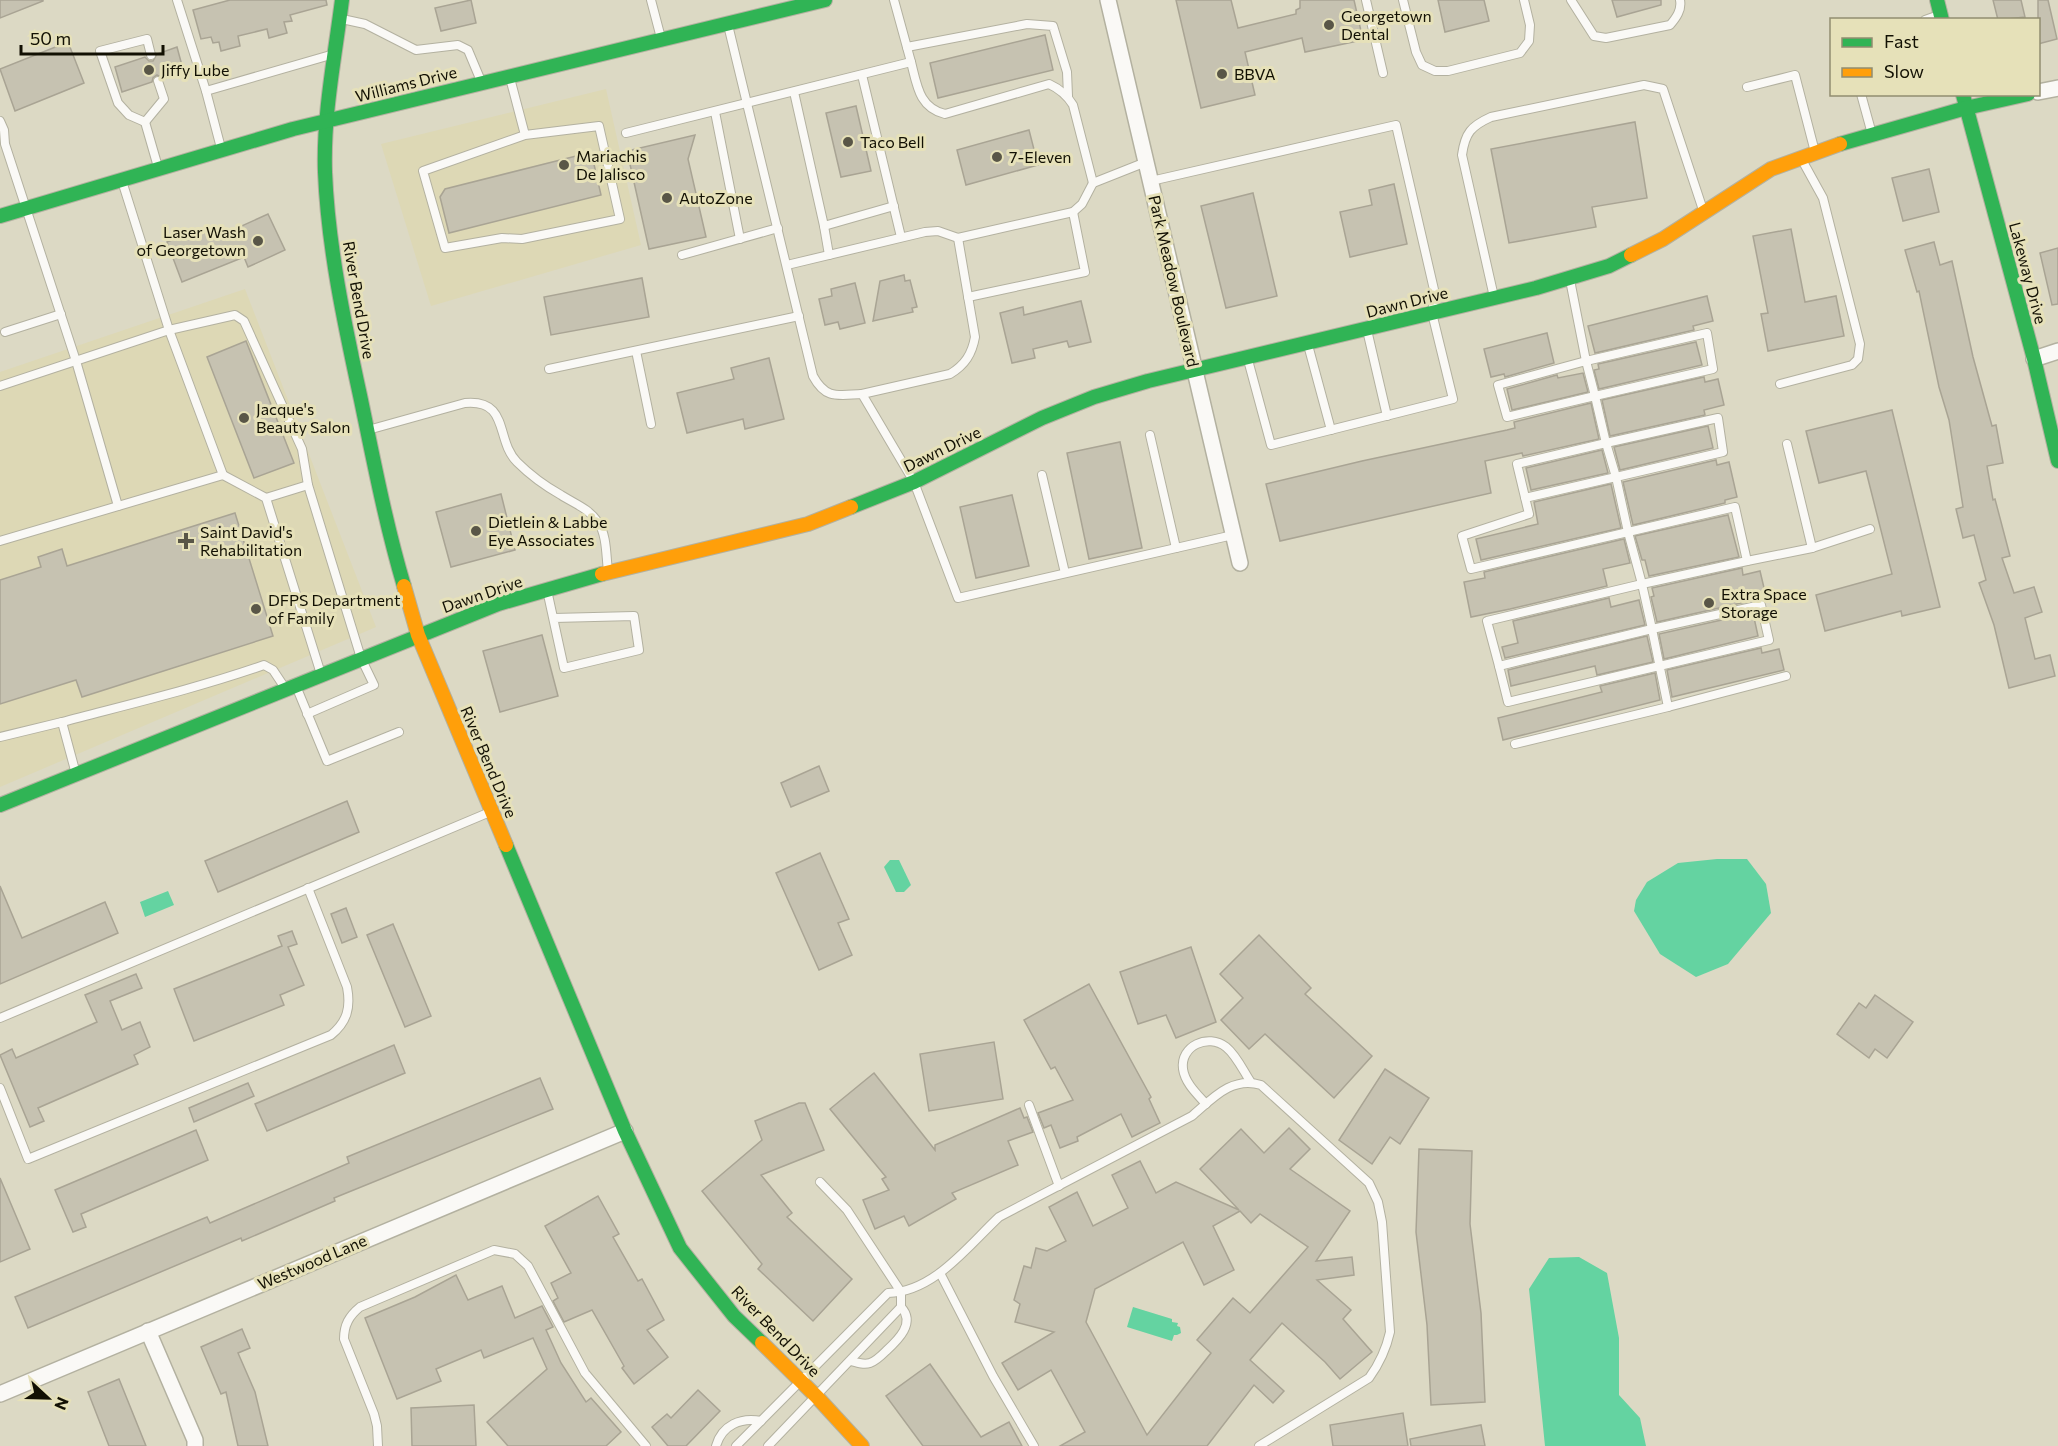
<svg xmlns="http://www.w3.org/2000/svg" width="2058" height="1446" viewBox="0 0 2058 1446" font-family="Commissioner,sans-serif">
<rect width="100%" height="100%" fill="#dcd9c4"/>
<g fill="#ddd8b5">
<polygon points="606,89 641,245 431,306 381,144"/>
<polygon points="245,289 376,627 0,787 0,372"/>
</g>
<g fill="#64d3a1">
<polygon points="1717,859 1747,859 1766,884 1771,913 1728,964 1696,977 1660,954 1634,911 1636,900 1647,882 1678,863"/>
<polygon points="890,860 899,860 911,885 904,892 896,892 884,867"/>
<polygon points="168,891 174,905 145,917 140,902"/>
<polygon points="1579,1257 1607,1273 1619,1338 1619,1395 1640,1418 1646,1446 1545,1446 1529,1289 1549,1258"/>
<polygon points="1133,1307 1172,1319 1172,1322 1178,1323 1177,1326 1180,1327 1181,1333 1177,1335 1174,1335 1172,1341 1127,1327"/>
</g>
<g fill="#c6c2b1" stroke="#a9a494" stroke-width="1.5" fill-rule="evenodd">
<polygon points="0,0 43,0 43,1 0,18"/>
<polygon points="230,0 326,0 327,5 290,15 292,21 284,22 287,33 269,38 267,29 238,36 240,46 221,51 219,42 213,43 211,37 201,39 193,10"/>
<polygon points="471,0 476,23 441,31 435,8"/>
<polygon points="1176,0 1231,0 1238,28 1296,14 1296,10 1300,8 1300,0 1354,0 1363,40 1305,52 1302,38 1245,52 1255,95 1201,108"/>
<polygon points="1438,0 1484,0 1489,21 1445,32"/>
<polygon points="1612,0 1661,0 1661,5 1617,17"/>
<polygon points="1993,0 2021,0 2025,17 1998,20"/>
<polygon points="2038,0 2048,0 2057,39 2038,44"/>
<polygon points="1045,35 1053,70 938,98 930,63"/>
<polygon points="68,42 84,83 15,111 0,69"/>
<polygon points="177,47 184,73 164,79 157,75 153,78 152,82 122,92 115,67 145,57 149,61 153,61 157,54"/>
<polygon points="856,106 871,171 841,177 826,113"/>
<polygon points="1635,122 1647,198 1592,207 1596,227 1509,243 1491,149"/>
<polygon points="1029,130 1038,165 966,185 957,150"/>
<polygon points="695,135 688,159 706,237 649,249 627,151"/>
<polygon points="584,154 593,160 601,195 449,233 440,197 445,189"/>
<polygon points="1929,169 1939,212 1903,221 1892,178"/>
<polygon points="1394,184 1407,244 1350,257 1340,212 1372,205 1369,190"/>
<polygon points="1253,193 1277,296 1226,308 1201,206"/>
<polygon points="268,214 285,250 248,267 244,257 182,282 167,242 208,226 213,239"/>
<polygon points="1791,229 1805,302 1836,296 1844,336 1768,351 1761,314 1768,313 1753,236"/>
<polygon points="1934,242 1940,265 1952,261 1973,357 1992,426 1996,425 2003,463 1987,466 1993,500 1995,499 2010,556 2002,558 2014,593 2034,587 2042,612 2025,618 2035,659 2050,655 2055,676 2009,688 1994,625 1979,583 1986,580 1974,535 1963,538 1956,509 1963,507 1949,420 1939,387 1919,291 1917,292 1905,250"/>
<polygon points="2058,248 2058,304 2052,305 2040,253"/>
<polygon points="904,275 905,281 910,280 917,307 912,308 913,312 873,321 880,281"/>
<polygon points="642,278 649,317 551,335 544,297"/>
<polygon points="855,283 865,323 840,329 838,322 825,325 819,299 832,296 831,289"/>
<polygon points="1707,296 1713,321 1693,326 1694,330 1595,353 1588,326"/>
<polygon points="1081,301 1091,342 1069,347 1067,341 1033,349 1035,358 1012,363 1000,313 1023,307 1024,315"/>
<polygon points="1547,333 1554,363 1505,377 1504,374 1491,377 1484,349"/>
<polygon points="246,341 294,463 254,478 207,357"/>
<polygon points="1696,342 1702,365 1599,389 1594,370 1599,369 1598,364"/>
<polygon points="769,358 784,419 745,429 743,419 687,433 677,393 734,379 731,368"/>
<polygon points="1583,373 1588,392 1512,410 1507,389 1557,375 1558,378"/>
<polygon points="1704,377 1705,382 1718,379 1724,405 1704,410 1705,415 1610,436 1602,400"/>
<polygon points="1591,403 1599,439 1523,456 1522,453 1485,461 1491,493 1280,541 1266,484 1362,461 1507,430 1515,428 1514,422"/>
<polygon points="1892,410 1940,607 1902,616 1901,611 1825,631 1816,595 1892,574 1866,471 1819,483 1806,431"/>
<polygon points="1708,426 1713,448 1620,470 1614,447"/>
<polygon points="1120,442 1142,548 1089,559 1067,453"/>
<polygon points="1602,450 1608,473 1531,490 1526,468"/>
<polygon points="1716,460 1717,465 1729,462 1737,497 1725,500 1725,503 1633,525 1623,482"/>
<polygon points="1611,484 1621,528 1481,560 1476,539 1538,524 1534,502"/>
<polygon points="501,494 515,550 451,567 436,512"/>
<polygon points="1012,495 1029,566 976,578 960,507"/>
<polygon points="235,513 273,636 82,697 76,680 0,704 0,580 41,567 38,557 62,549 67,566"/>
<polygon points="1728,515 1739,557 1649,576 1645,560 1642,560 1635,536"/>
<polygon points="1624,539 1630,563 1603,569 1607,586 1510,609 1471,617 1464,582 1485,578 1484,572"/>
<polygon points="1742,568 1743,575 1760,571 1765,592 1748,596 1750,601 1657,622 1651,597 1654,596 1652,588"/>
<polygon points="1609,598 1611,607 1639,600 1645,625 1505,658 1502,647 1518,643 1513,621"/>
<polygon points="1753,613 1758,636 1664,659 1659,634"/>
<polygon points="542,635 558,696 500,712 483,651"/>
<polygon points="1647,636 1653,662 1597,675 1595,666 1511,686 1508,670"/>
<polygon points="1761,648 1762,653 1779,649 1784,670 1672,697 1667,670"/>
<polygon points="1655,673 1660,700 1503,740 1498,718 1602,692 1600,686"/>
<polygon points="819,766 829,791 791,807 781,783"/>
<polygon points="347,801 359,832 218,892 205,861"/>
<polygon points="820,853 849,919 838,923 852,955 819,970 776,873"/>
<polygon points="0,886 22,938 105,902 118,933 0,984"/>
<polygon points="346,908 357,937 342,943 331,914"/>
<polygon points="393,924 431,1016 405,1027 367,935"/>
<polygon points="292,931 297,944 288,947 304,985 280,995 284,1005 194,1041 174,989 282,946 278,936"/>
<polygon points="1259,935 1311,988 1305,994 1372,1056 1334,1098 1265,1034 1249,1049 1221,1020 1243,998 1220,974"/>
<polygon points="1191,947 1216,1022 1176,1038 1166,1015 1138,1024 1120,972"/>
<polygon points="136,974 142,988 110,1001 122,1030 140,1022 150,1047 134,1055 138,1064 38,1108 44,1121 30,1127 0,1055 12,1049 16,1058 97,1022 85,995"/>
<polygon points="1089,984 1151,1097 1149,1099 1160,1123 1132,1137 1121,1114 1077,1137 1078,1141 1060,1148 1051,1125 1044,1128 1038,1113 1073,1100 1055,1067 1051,1069 1024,1020"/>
<polygon points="1875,995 1913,1022 1887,1058 1875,1049 1869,1058 1837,1034 1859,1003 1866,1008"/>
<polygon points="994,1042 1003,1099 929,1111 920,1054"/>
<polygon points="394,1045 405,1073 267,1131 255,1104"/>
<polygon points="1385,1069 1429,1098 1400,1144 1390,1137 1372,1164 1339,1140"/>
<polygon points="874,1073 935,1150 935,1145 1020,1108 1024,1118 1027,1117 1033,1132 1008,1141 1018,1165 952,1193 956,1199 909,1226 904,1216 875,1229 863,1200 889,1190 882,1179 886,1177 830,1109"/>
<polygon points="540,1078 553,1109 334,1198 335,1201 242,1241 241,1238 28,1328 15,1297 207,1217 210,1223 349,1163 347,1157"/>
<polygon points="248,1083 254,1096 194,1122 189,1108"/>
<polygon points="799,1103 805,1103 824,1150 761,1175 792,1213 787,1217 852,1279 813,1321 758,1269 762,1264 702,1191 762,1140 755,1121"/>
<path d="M1289,1128L1310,1149L1290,1169L1350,1211L1316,1261L1352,1257L1354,1275L1317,1280L1351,1310L1343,1319L1372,1352L1340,1379L1325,1362L1282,1323L1250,1360L1284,1391L1273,1403L1254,1385L1207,1446H1060L1085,1432L1051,1370L1018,1390L1002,1363L1054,1332L1015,1322L1020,1304L1014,1300L1024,1266L1031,1268L1036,1248L1047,1251L1066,1241L1049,1207L1077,1192L1093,1226L1128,1208L1112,1175L1140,1161L1156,1193L1176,1182L1239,1210L1200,1169L1241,1129L1264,1153ZM1240,1211L1251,1223L1260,1214L1308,1247L1250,1313L1233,1298L1197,1340L1211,1353L1147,1435L1086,1322L1095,1289L1183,1242L1204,1285L1234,1270L1213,1226Z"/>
<polygon points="196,1130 208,1160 81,1214 86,1227 73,1232 55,1190"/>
<polygon points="1419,1149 1472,1151 1470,1224 1481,1313 1485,1402 1431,1405 1427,1325 1416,1232"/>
<polygon points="0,1178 30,1249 0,1262"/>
<polygon points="598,1196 619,1234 613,1237 638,1281 642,1279 664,1320 647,1330 668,1357 634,1384 622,1368 624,1366 592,1310 564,1322 553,1301 558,1298 551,1283 571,1273 545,1226"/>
<polygon points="456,1275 468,1300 502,1286 515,1318 542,1306 553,1327 546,1330 561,1363 586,1402 591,1398 621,1432 606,1446 508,1446 487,1422 547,1369 533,1338 484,1358 481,1350 436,1369 441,1381 397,1399 365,1318 415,1297"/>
<polygon points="242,1329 250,1348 238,1353 255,1392 268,1446 238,1446 226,1392 221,1394 201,1347"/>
<polygon points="930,1364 981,1437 1009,1422 1022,1446 923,1446 886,1396"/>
<polygon points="119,1379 146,1446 109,1446 88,1392"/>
<polygon points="698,1390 720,1411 686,1446 668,1446 652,1427 667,1414 671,1418"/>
<polygon points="474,1405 476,1446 412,1446 411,1408"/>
<polygon points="1403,1413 1408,1446 1333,1446 1330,1425"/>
<polygon points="1481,1425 1485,1446 1411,1446 1410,1439"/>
</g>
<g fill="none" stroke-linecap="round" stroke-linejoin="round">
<g stroke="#b3b1a0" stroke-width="10">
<g id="lane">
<polyline points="177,0 206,91"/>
<polyline points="651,0 661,38"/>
<polyline points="1366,0 1383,73"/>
<polyline points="1403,0 1416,52 1422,65 1435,71 1448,71 1520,53 1529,41 1530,25 1524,0"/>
<path d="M1571,0L1594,36L1606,38L1670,25C1676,18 1682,10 1680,0"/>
<polyline points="342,19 365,24 416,50 458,45 468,50 481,81"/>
<polyline points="1925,20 1939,15"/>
<path d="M728,25L813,376C826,400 838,395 862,394L914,482L958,598L1233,535"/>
<polyline points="907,47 1027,24 1053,26 1067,72 1068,96"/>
<polyline points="151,55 147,39 100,51 118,103 129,115 145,122 164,99 158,81"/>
<path d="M911,62C917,85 919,108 945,114L1049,84C1060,89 1067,95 1073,105L1093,183"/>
<polyline points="862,75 901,237"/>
<polyline points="510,78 525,135 599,126 620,219 522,239 502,238 445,248 423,171 525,135"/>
<polyline points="1747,87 1795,75 1815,152"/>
<polyline points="794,92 824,226 894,206"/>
<polyline points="1861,94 1872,134"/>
<polyline points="715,112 740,239"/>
<polyline points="0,121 4,130 5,144 76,361 118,506"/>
<polyline points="145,122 158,167"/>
<polyline points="626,133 911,62 894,0"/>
<polyline points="221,148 206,91 334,54"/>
<polyline points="122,181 169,330 223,475"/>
<polyline points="1151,181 1396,125 1435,294 1432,313 1453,399 1271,445 1248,360"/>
<polyline points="824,226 829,255"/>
<polyline points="682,255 778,228"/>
<polyline points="787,265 925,232 938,231 958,238 1073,212 1082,204 1093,183 1146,162"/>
<polyline points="968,297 1085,272 1073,212"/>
<path d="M1494,297L1462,155C1465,133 1471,126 1491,117L1644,85L1663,89L1703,210"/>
<polyline points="1367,330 1387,416"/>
<polyline points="5,332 61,314"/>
<polyline points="1308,345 1331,430"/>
<polyline points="636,351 651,424"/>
<polygon points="1586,361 1595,396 1507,417 1498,385"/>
<polyline points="549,369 799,316"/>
<polyline points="1780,384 1852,365 1858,359 1860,344 1823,198 1802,160"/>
<polyline points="0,386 169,330 235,315 244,321 302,449 308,485 361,658 374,685 307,714"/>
<path d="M862,394L950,374C965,365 972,354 975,337L958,238"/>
<path d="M368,430L465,403C510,399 495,440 517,462C530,475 545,486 561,495C575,504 588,508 598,522C607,535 606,556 608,571"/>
<polyline points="1150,435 1176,548"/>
<polyline points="1787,444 1812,548"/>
<polyline points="1042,475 1065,573"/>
<polyline points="266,498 308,485"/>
<polyline points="0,541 223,475 266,498 321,674"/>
<polyline points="1747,561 1812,548 1870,529"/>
<polyline points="547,590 564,668 639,650 634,616 554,618"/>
<polyline points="1499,666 1487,621 1642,584 1628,532 1471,569 1462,536 1529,514 1517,464 1606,443 1616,477 1525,498"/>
<polyline points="296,686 327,761 399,732"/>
<polyline points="1668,707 1786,676"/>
<path d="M62,722C130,704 198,688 264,665L273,670L285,688"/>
<polyline points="0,737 62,722 76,774"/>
<polyline points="1515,744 1668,707 1652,629 1499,666 1508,702 1769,640 1761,605 1652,629 1642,584 1747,561 1735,507 1628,532 1616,477 1723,452 1718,418 1606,443 1595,396 1713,369 1707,333 1586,361 1570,280"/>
<polyline points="0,1018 490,812"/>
<path d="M0,1088L28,1159L331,1035C347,1022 351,1008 347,987L308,888"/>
<path d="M1206,1104C1197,1094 1185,1083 1183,1069C1180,1046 1208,1033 1226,1047C1236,1055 1243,1070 1250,1081"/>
<polyline points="1029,1105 1059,1186"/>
<polyline points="940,1273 993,1376 1034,1446"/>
<path d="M851,1361C858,1363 864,1365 870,1363C876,1361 881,1356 886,1351C898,1340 916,1323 901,1307"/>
<path d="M378,1446L377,1426L374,1414L344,1339C344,1325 349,1316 360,1307L494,1250L515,1254L528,1266L585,1373L646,1446"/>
<path d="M716,1446C722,1425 741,1417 761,1421"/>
<path d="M736,1446L888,1293C934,1292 968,1246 999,1217L1192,1116C1213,1098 1232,1076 1261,1085L1369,1183L1378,1202L1382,1222L1390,1332C1386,1350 1380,1363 1369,1378L1259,1446"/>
<polyline points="768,1446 901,1307 901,1292 847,1210 820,1182"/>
</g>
</g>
<g stroke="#b3b1a0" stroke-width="18">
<g id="street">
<polyline points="1108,0 1240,563"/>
<polyline points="2038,92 2058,88"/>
<polyline points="2034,359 2058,351"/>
<polyline points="148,1331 195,1440 195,1446"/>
<polyline points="0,1394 625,1131"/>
</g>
</g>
<g stroke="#b3b1a0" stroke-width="16">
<g id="fast">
<path d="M342,0C335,56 323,115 325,172C328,248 345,326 361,400C374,463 386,525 404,586"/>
<polyline points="1937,0 1942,20"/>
<polyline points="1963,95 2034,359 2058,461"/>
<polyline points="1840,144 1966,108 2028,94"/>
<polyline points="0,216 293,129 825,0"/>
<polyline points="851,507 914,482 1042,418 1094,397 1148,381 1536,288 1609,266 1631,255"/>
<polyline points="0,805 498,604 602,574"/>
<polyline points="506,845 625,1131 680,1248 734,1316 762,1343"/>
</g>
</g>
<g stroke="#b3b1a0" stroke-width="16">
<g id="slow">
<polyline points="1631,255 1663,239 1771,169 1840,144"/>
<polyline points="602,574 808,524 851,507"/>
<polyline points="404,586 418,635 506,845"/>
<polyline points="762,1343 817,1397 862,1446"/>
</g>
</g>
<use href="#lane" stroke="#faf9f6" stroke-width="8"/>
<use href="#street" stroke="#faf9f6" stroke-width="15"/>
<use href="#fast" stroke="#30b455" stroke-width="14"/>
<use href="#slow" stroke="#ff9f0a" stroke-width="14"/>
</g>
<g fill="#595647" stroke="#e6e1b9" stroke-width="2">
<circle cx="1329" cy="25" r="6"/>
<circle cx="149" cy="70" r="6"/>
<circle cx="1222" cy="74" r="6"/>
<circle cx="848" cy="142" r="6"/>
<circle cx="997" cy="157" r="6"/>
<circle cx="564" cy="165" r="6"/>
<circle cx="667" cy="198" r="6"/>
<circle cx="258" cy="241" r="6"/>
<circle cx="244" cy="418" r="6"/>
<circle cx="476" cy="531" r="6"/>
<path d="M183 532h6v6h6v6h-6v6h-6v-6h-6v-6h6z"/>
<circle cx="1709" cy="603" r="6"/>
<circle cx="256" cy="609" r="6"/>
</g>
<g text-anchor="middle" stroke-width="6" stroke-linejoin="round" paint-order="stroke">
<g font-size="16" fill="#121003" stroke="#e6e1b9" text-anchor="start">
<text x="1341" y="22">Georgetown<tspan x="1341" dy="18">Dental</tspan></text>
<text x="161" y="76">Jiffy Lube</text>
<text x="1234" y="80">BBVA</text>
<text x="860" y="148">Taco Bell</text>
<text x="576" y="162">Mariachis<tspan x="576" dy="18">De Jalisco</tspan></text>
<text x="1009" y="163">7-Eleven</text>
<text x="679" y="204">AutoZone</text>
<text x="246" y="238" text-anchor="end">Laser Wash<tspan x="246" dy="18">of Georgetown</tspan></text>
<text x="256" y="415">Jacque's<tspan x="256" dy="18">Beauty Salon</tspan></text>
<text x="488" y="528">Dietlein &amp; Labbe<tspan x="488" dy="18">Eye Associates</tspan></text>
<text x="200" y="538">Saint David's<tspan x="200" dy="18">Rehabilitation</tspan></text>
<text x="1721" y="600">Extra Space<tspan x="1721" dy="18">Storage</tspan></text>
<text x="268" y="606">DFPS Department<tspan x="268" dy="18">of Family</tspan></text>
</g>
<g font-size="16" fill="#121003" stroke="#e6e1b9">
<text transform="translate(406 84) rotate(-14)" y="6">Williams Drive</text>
<text transform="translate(2028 273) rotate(75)" y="6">Lakeway Drive</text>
<text transform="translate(1174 281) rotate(77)" y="6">Park Meadow Boulevard</text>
<text transform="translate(359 300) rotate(80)" y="6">River Bend Drive</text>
<text transform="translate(1407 302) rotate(-14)" y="6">Dawn Drive</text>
<text transform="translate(942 449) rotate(-26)" y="6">Dawn Drive</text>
<text transform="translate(482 594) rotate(-19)" y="6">Dawn Drive</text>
<text transform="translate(489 762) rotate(67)" y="6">River Bend Drive</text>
<text transform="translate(312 1262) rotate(-23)" y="6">Westwood Lane</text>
<text transform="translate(776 1331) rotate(46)" y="6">River Bend Drive</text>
</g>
</g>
<rect x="1830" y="18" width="210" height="78" fill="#e6e1b9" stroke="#918d70" stroke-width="1.5"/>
<rect x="1842" y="38" width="30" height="9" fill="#30b455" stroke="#918d70" stroke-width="1.5"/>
<text x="1884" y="48" font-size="18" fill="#121003">Fast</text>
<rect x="1842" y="68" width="30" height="9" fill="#ff9f0a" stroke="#918d70" stroke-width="1.5"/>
<text x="1884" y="78" font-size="18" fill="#121003">Slow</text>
<g transform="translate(48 1398) rotate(112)" stroke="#e6e1b9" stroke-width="4.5" paint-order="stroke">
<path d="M0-4.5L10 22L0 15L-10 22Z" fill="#121003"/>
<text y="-9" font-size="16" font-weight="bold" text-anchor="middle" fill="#121003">N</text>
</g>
<path d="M21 45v9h142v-9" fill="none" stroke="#121003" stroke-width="3"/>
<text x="30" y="45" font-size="18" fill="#121003" stroke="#e6e1b9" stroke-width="4.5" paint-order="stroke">50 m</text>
</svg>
